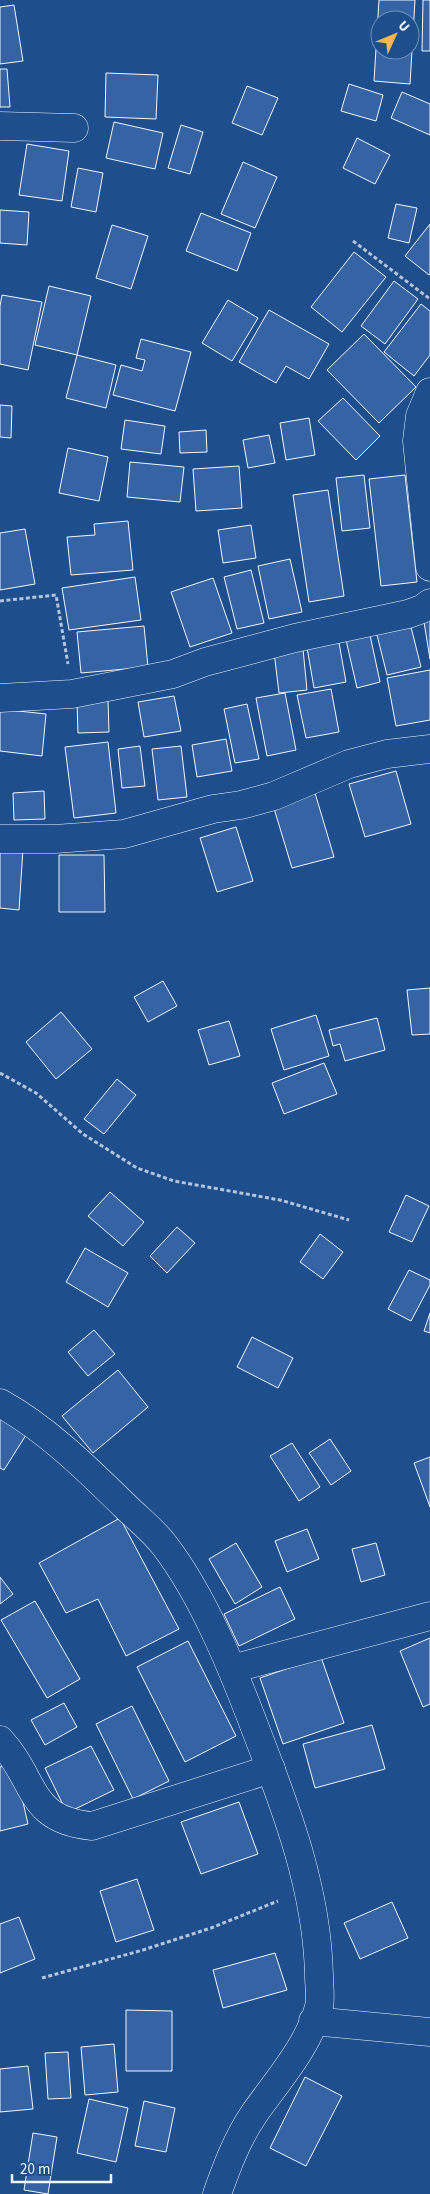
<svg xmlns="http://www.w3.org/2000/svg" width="430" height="2194" viewBox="0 0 430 2194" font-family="'Source Sans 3',sans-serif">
<rect width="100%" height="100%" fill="#1f4e8c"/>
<g fill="#3563a3" stroke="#f2f6ff" fill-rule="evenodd">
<path d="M379,0H415L410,84L374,81ZM380,20H410V50H380Z"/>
<polygon points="423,0 430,0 430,51 422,51"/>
<polygon points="14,5 23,61 0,64 0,7"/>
<polygon points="0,69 7,69 10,107 0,107"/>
<polygon points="106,73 158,75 156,119 105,117"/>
<polygon points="349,84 383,95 376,121 341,111"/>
<polygon points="247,86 278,98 262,135 232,123"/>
<polygon points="402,92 430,104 430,135 391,118"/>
<polygon points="114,122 163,133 155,169 106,158"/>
<polygon points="181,125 203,132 190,174 168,168"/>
<polygon points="357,138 390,155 375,184 343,168"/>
<polygon points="27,144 69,151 62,201 19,195"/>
<polygon points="243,162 277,177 255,228 221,214"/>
<polygon points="78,168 103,173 96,212 71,207"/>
<polygon points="396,204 417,208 409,243 388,238"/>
<polygon points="0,210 29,212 27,245 0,243"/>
<polygon points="201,213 251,233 237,271 186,251"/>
<polygon points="430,224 430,274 429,275 405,256"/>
<polygon points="112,225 148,236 131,289 96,278"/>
<polygon points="354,252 386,277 342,332 311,307"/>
<polygon points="394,281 418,299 385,344 361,326"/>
<polygon points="49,286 91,296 77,355 35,345"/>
<polygon points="2,295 42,302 28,370 0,364 0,306"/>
<polygon points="228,300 258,318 232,361 202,343"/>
<polygon points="421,304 430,311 430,355 414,376 384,352"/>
<polygon points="269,310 329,344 309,379 286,366 276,383 239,362"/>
<polygon points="364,334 416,387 379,423 327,370"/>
<polygon points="141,339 191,352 175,411 113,395 121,365 142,371 145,360 136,358"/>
<polygon points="77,355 116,365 106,408 66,398"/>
<polygon points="343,398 380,436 356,460 318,421"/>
<polygon points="0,405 12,406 11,438 0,437"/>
<polygon points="309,418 315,455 286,460 280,423"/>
<polygon points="125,420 165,426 161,454 121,449"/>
<polygon points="206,430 207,452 180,453 179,432"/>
<polygon points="269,435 275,463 248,468 243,440"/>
<polygon points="68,448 108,457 99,501 59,493"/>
<polygon points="130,462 184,467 180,502 127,497"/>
<polygon points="239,466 242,508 196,511 193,469"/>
<polygon points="364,475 370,528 342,531 336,478"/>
<polygon points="405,475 417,582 381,586 369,479"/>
<polygon points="328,490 344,596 309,602 293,495"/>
<polygon points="128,521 133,570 71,575 67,537 95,535 94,524"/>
<polygon points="251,525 256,558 223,563 218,530"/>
<polygon points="25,529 35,584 0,590 0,533"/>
<polygon points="290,559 302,612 269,619 258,566"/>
<polygon points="251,570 264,623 237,629 224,577"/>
<polygon points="135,577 141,620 69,630 62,588"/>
<polygon points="213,578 232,633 190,647 171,592"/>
<polygon points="430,615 430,659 423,616"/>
<polygon points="409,619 421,667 387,675 375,627"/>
<polygon points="144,626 148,667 81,673 77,632"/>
<polygon points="370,635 380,682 357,688 346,640"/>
<polygon points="338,637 346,682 314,688 306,642"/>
<polygon points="303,649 307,690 279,693 274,652"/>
<polygon points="430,670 430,720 396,726 387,678"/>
<polygon points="331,689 339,732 306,738 297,695"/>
<polygon points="285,693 296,750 267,756 256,698"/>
<polygon points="174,696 181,731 144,737 138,702"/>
<polygon points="108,701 109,732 78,733 77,702"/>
<polygon points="247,704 259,759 235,763 224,709"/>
<polygon points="0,709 46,714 42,756 0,751"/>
<polygon points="226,739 232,771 197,777 192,745"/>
<polygon points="108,742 116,813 74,818 65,747"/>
<polygon points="140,746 145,786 122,788 118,749"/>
<polygon points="181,746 187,797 158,800 152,749"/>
<polygon points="396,771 411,824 365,837 349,784"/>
<polygon points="44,791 45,819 14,820 13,793"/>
<polygon points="315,793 334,857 292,868 273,805"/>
<polygon points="236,827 253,881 217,892 200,838"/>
<polygon points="0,848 23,849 19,910 0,908"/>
<polygon points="59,855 104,855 105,912 59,912"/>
<polygon points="163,981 177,1006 148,1022 134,997"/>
<polygon points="430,988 430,1034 412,1035 407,990"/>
<polygon points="61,1012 92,1049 56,1079 26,1042"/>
<polygon points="316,1015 329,1056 284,1070 271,1029"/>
<polygon points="377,1018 385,1050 345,1061 340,1044 333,1046 329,1030"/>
<polygon points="229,1021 240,1056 209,1065 198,1030"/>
<polygon points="324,1063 337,1094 284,1114 272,1083"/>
<polygon points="117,1079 136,1095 104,1134 84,1119"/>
<polygon points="110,1192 144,1222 123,1246 88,1216"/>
<polygon points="406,1195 429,1206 412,1242 389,1232"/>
<polygon points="177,1227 195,1243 167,1273 150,1256"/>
<polygon points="320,1234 343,1252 323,1279 300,1262"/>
<polygon points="85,1248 128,1273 108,1307 66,1282"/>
<polygon points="409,1270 430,1280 430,1285 411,1321 388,1309"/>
<polygon points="430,1313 430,1333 424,1331"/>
<polygon points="94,1330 115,1354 88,1376 68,1352"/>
<polygon points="252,1337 293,1358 278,1388 237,1367"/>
<polygon points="118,1370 148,1407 93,1453 62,1416"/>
<polygon points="0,1406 31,1427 4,1470 0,1468"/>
<polygon points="330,1439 351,1471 331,1485 309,1453"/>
<polygon points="292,1443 320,1487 299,1501 270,1456"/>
<polygon points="430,1457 430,1507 414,1463"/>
<polygon points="120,1518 179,1629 126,1656 98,1599 66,1613 39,1563"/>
<polygon points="307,1529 319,1559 287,1572 275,1541"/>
<polygon points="236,1543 262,1587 235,1604 209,1559"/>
<polygon points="376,1543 385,1575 361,1582 352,1549"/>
<polygon points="0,1577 13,1594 0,1604"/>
<polygon points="280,1587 295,1619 239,1646 224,1614"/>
<polygon points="35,1601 80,1679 47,1698 1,1620"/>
<polygon points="430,1638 430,1704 423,1707 400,1651"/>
<polygon points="188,1641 236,1736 185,1762 137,1667"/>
<polygon points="321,1657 344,1723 283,1744 260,1678"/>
<polygon points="64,1703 77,1727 45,1745 31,1720"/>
<polygon points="132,1706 169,1781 133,1799 96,1724"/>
<polygon points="372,1725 385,1769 315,1788 303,1744"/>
<polygon points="91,1746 114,1790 67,1813 45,1768"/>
<polygon points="14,1763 28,1824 0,1831 0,1767"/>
<polygon points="239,1802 258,1854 201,1874 181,1822"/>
<polygon points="137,1879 154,1930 116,1942 100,1891"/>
<polygon points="392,1902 408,1938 360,1959 344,1923"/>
<polygon points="19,1917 35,1959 0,1973 0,1924"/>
<polygon points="275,1953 287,1990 223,2008 213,1970"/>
<polygon points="126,2010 172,2011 172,2071 126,2071"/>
<polygon points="114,2044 118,2092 85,2095 81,2047"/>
<polygon points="68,2052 71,2098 48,2099 45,2053"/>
<polygon points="28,2066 33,2109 0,2112 0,2069"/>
<polygon points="305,2077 342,2096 306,2166 270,2148"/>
<polygon points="89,2099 128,2108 116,2162 77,2153"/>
<polygon points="144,2101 175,2108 166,2152 135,2146"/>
<polygon points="33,2133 57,2137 48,2194 24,2190"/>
</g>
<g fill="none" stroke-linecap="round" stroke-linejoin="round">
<g stroke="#f2f6ff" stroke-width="29">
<g id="minor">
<polyline points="0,126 74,128"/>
<polyline points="430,392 420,416 417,441 430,567"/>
<polyline points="0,698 72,694 173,674 205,662 295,638 408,614 422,609 430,603"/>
<polyline points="0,839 55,839 124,834 213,809 241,805 274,796 349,764 387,754 430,749"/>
<path d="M0,1403C47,1429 87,1469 125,1506C138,1519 154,1531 165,1546C204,1597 234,1672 257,1733C287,1811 317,1890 319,1975C319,1985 321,1998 319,2007C308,2047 277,2081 254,2114C237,2139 227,2166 217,2194"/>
<polyline points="232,1669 430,1616"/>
<path d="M0,1740C37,1780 27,1820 92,1826L271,1769"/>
<polyline points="313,2021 430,2032"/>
</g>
</g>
<g stroke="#b3c4dc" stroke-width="3" stroke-dasharray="4 2.5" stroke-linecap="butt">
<polyline points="353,241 430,299"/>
<polyline points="0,601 56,595 68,664"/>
<polyline points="0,1073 36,1093 83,1134 137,1168 174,1181 280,1200 349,1220"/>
<polyline points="42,1978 143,1950 211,1928 278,1901"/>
</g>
<use href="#minor" stroke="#1f4e8c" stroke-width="28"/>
</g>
<g transform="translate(395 35) rotate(46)"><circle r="24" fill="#1f4e8c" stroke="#7391ba"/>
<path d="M0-4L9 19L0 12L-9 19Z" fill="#ffb74d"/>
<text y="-8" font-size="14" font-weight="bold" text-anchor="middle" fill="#f2f6ff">U</text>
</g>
<path d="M12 2174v8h99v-8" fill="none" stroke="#f2f6ff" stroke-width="2.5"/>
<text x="20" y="2174" font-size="15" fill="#f2f6ff" stroke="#1f4e8c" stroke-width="4" paint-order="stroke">20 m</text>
</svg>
